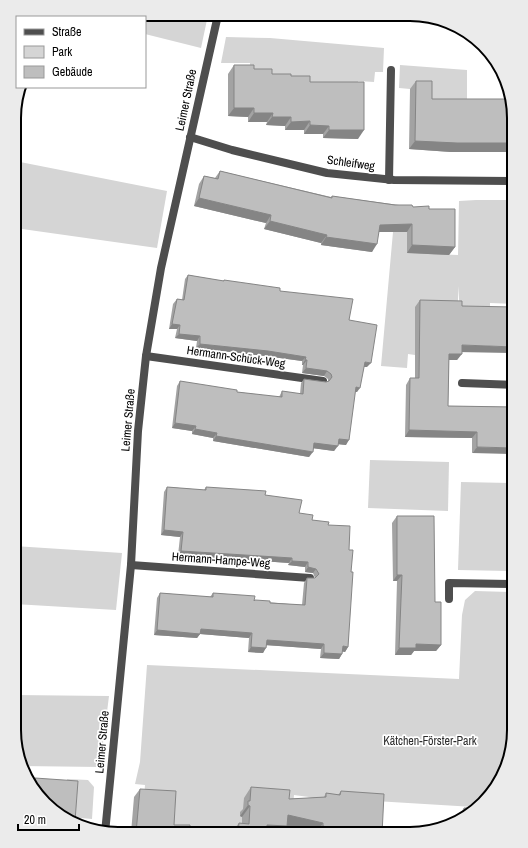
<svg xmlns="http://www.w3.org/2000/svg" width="528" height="848" viewBox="0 0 528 848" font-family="'Archivo Narrow',sans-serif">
<rect width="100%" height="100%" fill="#fff"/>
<g fill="#d5d5d5">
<polygon points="118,14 208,15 201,48 145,34 145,17 103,17"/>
<polygon points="226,37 270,38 384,48 383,72 375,72 374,82 358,81 358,90 305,82 287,76 250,72 250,63 221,63"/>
<polygon points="400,65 467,70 467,107 447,108 410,89 399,88"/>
<polygon points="15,161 167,191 157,248 15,228"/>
<polygon points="476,200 514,200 514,304 490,303 490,310 460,311 458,286 458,307 415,355 408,354 407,368 381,366 393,232 407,232 407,253 458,255 459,201"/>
<polygon points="370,460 449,462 448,511 368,508"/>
<polygon points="461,482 512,483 509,571 458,570"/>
<polygon points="14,546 122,553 116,610 14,604"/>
<polygon points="475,591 514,592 514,737 493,793 474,807 309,797 294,795 291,834 177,833 144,798 145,785 135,784 140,762 147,665 459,679 462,615 465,600"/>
<polygon points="14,695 109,696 100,767 21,766 14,730"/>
<polygon points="67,779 88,780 94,787 92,819 70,817"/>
</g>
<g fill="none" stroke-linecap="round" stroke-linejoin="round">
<g stroke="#4e4e4e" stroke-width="8">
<polyline points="190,137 232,150 327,173 394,180 514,181"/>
<polyline points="389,180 391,70"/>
<polyline points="146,356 323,381"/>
<polyline points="462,383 514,385"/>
<polyline points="131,565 310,578"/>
<polyline points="449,599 449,583 514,584"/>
<polyline points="105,833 131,565 138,431 146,356 161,268 218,15"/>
</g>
</g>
<g fill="#a3a3a3">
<polygon points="234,65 272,74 291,76 310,82 358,139 323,138 323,134 304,134 304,130 285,130 285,126 266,125 267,122 248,122 248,117 228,116 228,74"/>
<polygon points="416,81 432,99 514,118 514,149 511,149 509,152 451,152 409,149 410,89"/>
<polygon points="220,171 331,197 332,196 429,209 455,247 449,255 407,253 407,232 379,232 372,252 321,245 321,243 264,229 266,223 194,206 199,184 204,176 215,178"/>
<polygon points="188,275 223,281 224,280 280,291 349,320 367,367 364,367 357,392 355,392 346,445 338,444 334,451 313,448 309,457 213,441 213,438 192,434 192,431 172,428 177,386 180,381 237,392 279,397 282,391 300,394 301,383 304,379 326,382 328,381 328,379 324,376 302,373 303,365 302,365 302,361 265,356 196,348 197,341 175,338 177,329 169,329 173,304 177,299 182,300 185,279"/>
<polygon points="420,300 462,352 457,360 449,360 448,406 514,407 472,453 472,438 405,437 406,385 410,378 415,378 415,307"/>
<polygon points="167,487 204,490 206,487 265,495 312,520 328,525 349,550 351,572 348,647 345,652 342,651 342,654 339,659 320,658 321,649 266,645 263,653 248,652 249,638 200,634 197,638 154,635 157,598 160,593 210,597 213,593 254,601 302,605 304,583 307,578 315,578 313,573 305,572 305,567 288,565 289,563 178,555 180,537 161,535 164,492"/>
<polygon points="397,516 435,602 441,645 436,651 414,651 411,655 395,655 397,581 393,581 392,523"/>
<polygon points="35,778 55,812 32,782"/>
<polygon points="251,787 289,799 324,797 326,793 338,795 341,791 382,834 312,834 286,828 282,834 231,833 239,823 242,823 242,817 240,816 240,812 243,809 244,798"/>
<polygon points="140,789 174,825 190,833 131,833 134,797"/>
<polygon points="464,808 473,808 457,820 457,817"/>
</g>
<g fill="#858585">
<polygon points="234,108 254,108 248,117 228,116"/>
<polygon points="254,113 273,113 267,122 248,122"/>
<polygon points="272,117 291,117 285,126 266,125"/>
<polygon points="310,121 304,130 285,130 291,122"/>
<polygon points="310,125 329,126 323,134 304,134"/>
<polygon points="329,130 364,130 358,139 323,138"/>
<polygon points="415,141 514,142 514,149 511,149 509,152 451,152 409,149"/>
<polygon points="199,198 271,215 266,223 194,206"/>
<polygon points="270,221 327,235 321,243 264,229"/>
<polygon points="412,224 407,232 375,232 380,225"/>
<polygon points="326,237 377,244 372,252 321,245"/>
<polygon points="412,245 455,247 449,255 407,253"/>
<polygon points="172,324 180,325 177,329 169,329"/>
<polygon points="179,334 200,336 197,341 175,338"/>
<polygon points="200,344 268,351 306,357 302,361 265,356 196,348"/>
<polygon points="462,345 514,347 514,353 457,352"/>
<polygon points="449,354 462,354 457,360 445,360"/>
<polygon points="305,360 307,360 303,365 302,365"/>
<polygon points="365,362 371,363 367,367 361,367"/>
<polygon points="306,368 327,371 324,376 302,373"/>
<polygon points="356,387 360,388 357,392 353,392"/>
<polygon points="175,423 196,426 192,431 172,428"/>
<polygon points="195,429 217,433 213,438 192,434"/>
<polygon points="409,430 477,432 472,438 405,437"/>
<polygon points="216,436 313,452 309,457 213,441"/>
<polygon points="339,439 349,440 346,445 336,444"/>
<polygon points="314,443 338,446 334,451 311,448"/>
<polygon points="477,447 514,448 514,454 472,453"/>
<polygon points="164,530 183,532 180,537 161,535"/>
<polygon points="181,551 292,558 289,563 178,555"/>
<polygon points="292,561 308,562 305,567 288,565"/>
<polygon points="308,567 316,569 313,573 305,572"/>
<polygon points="397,575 402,575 397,581 393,581"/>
<polygon points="201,629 252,633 249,638 200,634 197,638 154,635 157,630"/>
<polygon points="267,640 324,644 321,649 264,645"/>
<polygon points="416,644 441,645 436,651 414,651 411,655 395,655 399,648"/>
<polygon points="343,646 348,647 345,652 339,651"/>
<polygon points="251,647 266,648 263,653 248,652"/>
<polygon points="324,653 342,654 339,659 320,658"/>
<polygon points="248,805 250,806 242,817 240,816"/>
<polygon points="288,815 323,823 316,834 312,834 286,828 282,834 261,834 267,825"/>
<polygon points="323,826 340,831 338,834 318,834"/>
</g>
<g fill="#bebebe" stroke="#858585">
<polygon points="234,65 254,65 254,69 272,69 272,74 291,74 291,76 310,76 310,82 364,82 364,130 329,130 329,126 310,125 310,121 291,122 291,117 272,117 273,113 254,113 254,108 234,108"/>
<polygon points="416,81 432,81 432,99 510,99 514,118 514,143 457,143 415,141"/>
<polygon points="220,171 332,198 332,196 395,205 412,205 413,207 429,206 429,209 455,209 455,247 412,245 412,224 380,225 377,244 326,237 327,235 270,221 271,215 199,198 204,176 218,179"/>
<polygon points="188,275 224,281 224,280 280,288 280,291 353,299 349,320 377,325 371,363 365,362 360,388 356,387 349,440 339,439 338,446 314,443 313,452 216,436 217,433 195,429 196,426 175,423 180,381 237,390 237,392 282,397 282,391 303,394 304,379 326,382 329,381 332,377 331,374 327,371 306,368 307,360 305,360 306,357 268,351 200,344 200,336 179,334 180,325 172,324 177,299 184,300"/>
<polygon points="420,300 462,301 462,306 514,307 514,347 462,345 462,354 449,354 448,406 514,407 514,448 477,447 477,432 409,430 410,378 419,378"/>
<polygon points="167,487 206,490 206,487 266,491 265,495 302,500 299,513 313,515 312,520 329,522 328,525 350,526 349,550 353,550 351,572 353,572 348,647 343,646 342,654 324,653 324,644 267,640 266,648 251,647 252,633 201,629 200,634 157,630 160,593 213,597 213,593 255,596 254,601 255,600 270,601 270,603 305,605 307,578 315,578 319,574 316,569 308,567 308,562 292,561 292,558 181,551 183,532 164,530"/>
<polygon points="397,516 434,516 435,602 441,602 441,645 416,644 416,648 399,648 402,575 397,575"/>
<polygon points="35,778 78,781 75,821 55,812 33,784 34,784"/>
<polygon points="251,787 290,790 289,799 326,797 326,793 340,795 341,791 384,794 382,834 342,834 340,831 323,826 323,823 288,815 287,826 267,825 267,834 238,833 239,823 249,824 250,806 248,805 248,801 250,801"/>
<polygon points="140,789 176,791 174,825 190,825 190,833 136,833"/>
<polygon points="464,808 473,808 464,815"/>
</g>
<g text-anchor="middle" stroke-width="3.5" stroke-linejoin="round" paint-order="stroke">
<g font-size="12" fill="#000" stroke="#fff">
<text transform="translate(186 100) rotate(-78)" y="4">Leimer Straße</text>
<text transform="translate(351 163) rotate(8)" y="4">Schleifweg</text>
<text transform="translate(236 357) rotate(8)" y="4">Hermann-Schück-Weg</text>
<text transform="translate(128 420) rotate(-85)" y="4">Leimer Straße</text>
<text transform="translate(221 560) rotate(4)" y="4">Hermann-Hampe-Weg</text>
<text transform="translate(102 742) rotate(-85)" y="4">Leimer Straße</text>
</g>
<g font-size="12" fill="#2c2c2c" stroke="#fff">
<text x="430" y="745">Kätchen-Förster-Park</text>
</g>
</g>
<path d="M0 0H528V848H0ZM118 21H410A97 97 0 0 1 507 118V730A97 97 0 0 1 410 827H118A97 97 0 0 1 21 730V118A97 97 0 0 1 118 21Z" fill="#ebebeb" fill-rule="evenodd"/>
<path fill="none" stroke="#000" stroke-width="2" d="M118 21H410A97 97 0 0 1 507 118V730A97 97 0 0 1 410 827H118A97 97 0 0 1 21 730V118A97 97 0 0 1 118 21Z"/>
<rect x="16" y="16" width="130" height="72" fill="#ffffff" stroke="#999999"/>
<rect x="24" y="29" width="20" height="6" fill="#4e4e4e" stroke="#999999"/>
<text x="52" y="36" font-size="12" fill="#000000">Straße</text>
<rect x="24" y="46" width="20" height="12" fill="#d5d5d5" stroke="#999999"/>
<text x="52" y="56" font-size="12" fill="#000000">Park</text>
<rect x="24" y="66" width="20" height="12" fill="#bebebe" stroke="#999999"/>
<text x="52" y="76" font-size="12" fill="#000000">Gebäude</text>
<path d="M18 824v6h61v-6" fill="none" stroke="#000000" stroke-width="2"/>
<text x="24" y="824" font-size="12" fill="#000000" stroke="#ffffff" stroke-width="3" paint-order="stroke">20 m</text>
</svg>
